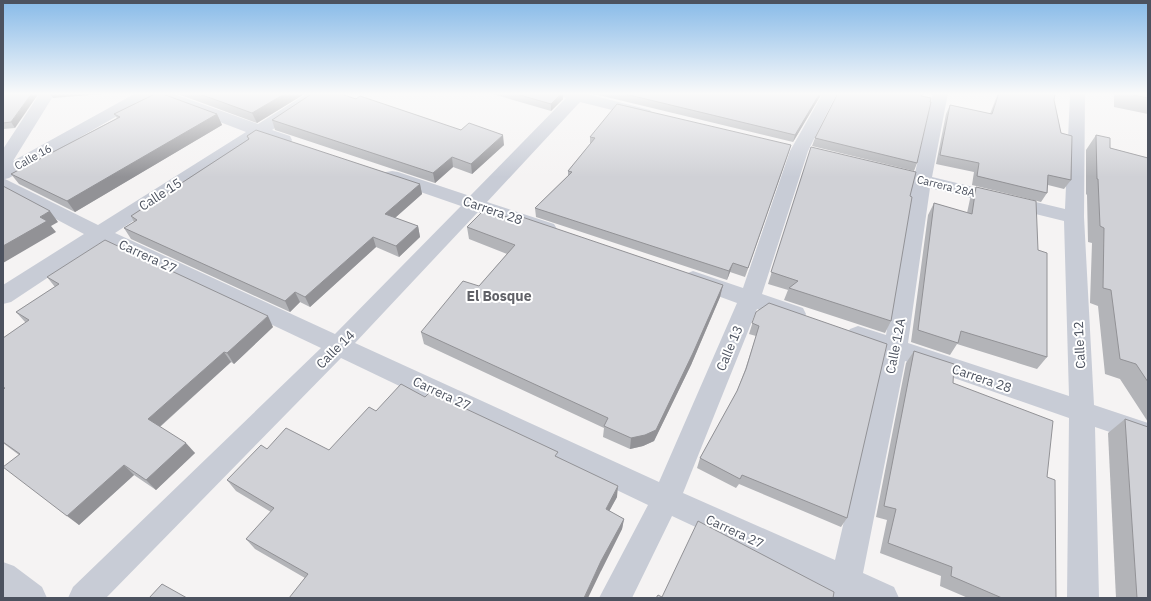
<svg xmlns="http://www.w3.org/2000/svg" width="1151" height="601" viewBox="0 0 1151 601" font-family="'IBM Plex Sans',sans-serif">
<rect width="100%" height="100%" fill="#f5f3f3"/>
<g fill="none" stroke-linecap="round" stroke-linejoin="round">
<g fill="#c8ccd6" fill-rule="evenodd">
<path d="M40,93H55L13,161L136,93H171L258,124L308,93H325L323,96L272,130L290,136L292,140L290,144L284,145L261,137L115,233L335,334L461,206L386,180L383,176L386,172L392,171L398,172L470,196L566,98L559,96L557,93H587V94L650,110L652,113L650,116L644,118L580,102L487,202L554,224L557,229L554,234L547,235L540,234L478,212L355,343L659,482L737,303L685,284L682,279L685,274L693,271L743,288L790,151L823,93H837L808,151L762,294L803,308L806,314L803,320L795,322L757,309L683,493L835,560L883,353L850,341L846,335L850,329L858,326L886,335L912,183L879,175L876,171L879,167L885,166L915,173L933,93H948L932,177L1065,209L1070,93H1085L1084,217L1094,405L1148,423V445L1095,427L1099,598H1067L1069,418L905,361L863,573L894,587L899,598H826L828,589L672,516L632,598H599L648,505L341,358L106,598H68L73,587L321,348L100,243L11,302L3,304V285L84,234L3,191V149ZM152,96L246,132L98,225L5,179L9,178ZM930,188L1064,221L1069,396L908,343Z"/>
<polygon points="3,562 14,566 42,587 47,598 5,598 3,596"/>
</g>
</g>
<g fill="#b3b4b8">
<polygon points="3,93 15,128 3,129"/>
<polygon points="178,93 306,93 257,123 178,94"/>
<polygon points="489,93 563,93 563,99 551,111"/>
<polygon points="590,93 822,93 793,142"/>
<polygon points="838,93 924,93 922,96 930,102 917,163 914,171 812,146 815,138"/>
<polygon points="998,93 1055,93 1054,100 1071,180 1064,189 1048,185 1047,193 1041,202 972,185 974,172 936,164 946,114 950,105 990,114"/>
<polygon points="1114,93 1148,93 1148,114 1114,107"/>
<polygon points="356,99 504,145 472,174 453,167 435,183 275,130 272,120"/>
<polygon points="114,114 217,114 222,125 75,212 19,184 11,174 117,118"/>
<polygon points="1096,135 1110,148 1148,158 1148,422 1120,379 1105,374 1098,306 1090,303 1092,243 1088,242 1087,195 1086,194 1086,150"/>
<polygon points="247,136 420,184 422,194 395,218 418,226 420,237 399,257 376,247 310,307 300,302 290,312 131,239 124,228 134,222 131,216 249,139"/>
<polygon points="590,137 791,145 788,154 745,277 730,272 727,280 536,217 535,208 568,176 568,171 590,144"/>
<polygon points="811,147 910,196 891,321 885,333 784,300 788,290 768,284"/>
<polygon points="976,187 1038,250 1047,357 1037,369 957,344 950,355 911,342 928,215 934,203 967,213 970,199"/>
<polygon points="518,221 723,285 720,297 691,365 654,441 643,446 630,449 603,437 604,428 424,344 421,332 479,286 507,254 469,239 467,227"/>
<polygon points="47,277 273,327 234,364 231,362 160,427 195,453 156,490 134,475 79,525 19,455 3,443 3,338 26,323 16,312 55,287"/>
<polygon points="756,312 847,518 841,527 739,484 736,488 697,468 700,458 737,391 745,370 756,336 749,334"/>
<polygon points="914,351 953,383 1047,477 1056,598 968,598 940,586 941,576 880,553 887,520 876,517 906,363"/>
<polygon points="425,397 558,457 617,497 609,511 624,519 622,529 601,571 305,578 255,549 246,539 271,512 236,491 227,480 267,449 329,450 376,411"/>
<polygon points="1125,419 1148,598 1116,598 1108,433"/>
</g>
<g fill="#929296">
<polygon points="32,93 39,93 15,128 11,122"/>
<polygon points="50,93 115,93 53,98"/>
<polygon points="286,93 306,93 257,123 252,113"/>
<polygon points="562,93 563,93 563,99 551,111 551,104"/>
<polygon points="820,93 822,93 793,142 795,135"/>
<polygon points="217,114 222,125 75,212 67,201"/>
<polygon points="503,135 504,145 472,174 471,164"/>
<polygon points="791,145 788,154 745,277 748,268"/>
<polygon points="452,157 453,167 435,183 433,173"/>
<polygon points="420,184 422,194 388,224 385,214"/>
<polygon points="50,211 58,222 51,226 56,232 3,263 3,246 40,217"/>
<polygon points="418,226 420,237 399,257 396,246"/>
<polygon points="373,237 376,247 310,307 305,297"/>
<polygon points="733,263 730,272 727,280 729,271"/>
<polygon points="723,285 720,297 691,365 654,441 643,446 630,449 631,438"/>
<polygon points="295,292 300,302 290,312 285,301"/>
<polygon points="268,316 273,327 234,364 227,353"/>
<polygon points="224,352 231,362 157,429 148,419"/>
<polygon points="186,443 195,453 156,490 146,480"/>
<polygon points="124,465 134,475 79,525 67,516"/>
<polygon points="618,486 617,497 605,519 606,509"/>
<polygon points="624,519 622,529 601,571 588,598 584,598 601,561"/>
</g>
<g fill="#d0d1d6" stroke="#929296">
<polygon points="3,93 32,93 11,122 3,123"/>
<polygon points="157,93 160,93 217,114 67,201 11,174 120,117 114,114"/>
<polygon points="197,93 286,93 252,113"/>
<polygon points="313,93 338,93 356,99 360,96 461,130 469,123 503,135 471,164 452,157 433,173 272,120"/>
<polygon points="513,93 562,93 551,104"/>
<polygon points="621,93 820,93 795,135"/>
<polygon points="838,93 923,93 921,96 931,98 930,102 931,102 917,163 815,138"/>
<polygon points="999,93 1055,93 1054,100 1061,133 1072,136 1071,180 1048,175 1047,193 977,176 979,163 940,155 950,105 992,114"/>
<polygon points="1125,93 1148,93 1148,98"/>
<polygon points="617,104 791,145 748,268 733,263 729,271 535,208 572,172 568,171 595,138 590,137"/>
<polygon points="256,130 420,184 385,214 418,226 396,246 373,237 305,297 295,292 285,301 124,228 137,220 131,216 249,139 247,136"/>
<polygon points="1096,135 1110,138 1110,148 1148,158 1148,382 1136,364 1120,359 1111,290 1103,288 1104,228 1100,226 1098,179 1097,179"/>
<polygon points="811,147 916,172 910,196 912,197 891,321 789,288 798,281 771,272"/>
<polygon points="3,186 50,211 40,217 47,221 3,246"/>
<polygon points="976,187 1036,201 1038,250 1047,253 1047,357 961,331 958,343 918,330 934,203 972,214"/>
<polygon points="485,209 518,221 522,217 723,285 693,353 656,430 645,435 631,438 604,426 608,418 421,332 463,281 479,286 515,245 467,227"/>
<polygon points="105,240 268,316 227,353 224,352 148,419 186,443 146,480 124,465 67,516 3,467 20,454 3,442 3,390 5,388 3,387 3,338 29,320 16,312 59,284 47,277"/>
<polygon points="769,303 887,344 847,518 742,475 740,479 700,458 737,391 746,369 759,326 752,323 756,312"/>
<polygon points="914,351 954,364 953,383 1053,421 1047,477 1055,480 1056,598 1002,598 951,576 952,567 888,543 896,509 884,506"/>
<polygon points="401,384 425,397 430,392 558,452 555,456 618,486 606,509 624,519 601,561 584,598 289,598 308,574 246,539 274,508 227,480 261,445 267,449 286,428 329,450 369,407 376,411"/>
<polygon points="1125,419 1148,427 1148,598 1137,598"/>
<polygon points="698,521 834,592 833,598 656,598 658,595 662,597"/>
<polygon points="162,584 187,598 149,598"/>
</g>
<linearGradient id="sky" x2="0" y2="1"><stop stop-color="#87bae8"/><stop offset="0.53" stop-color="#fafafa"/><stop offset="1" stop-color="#fafafa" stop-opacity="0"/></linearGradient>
<rect width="1151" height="177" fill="url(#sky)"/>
<g text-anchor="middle" stroke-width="4" stroke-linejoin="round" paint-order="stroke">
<g font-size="11" fill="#4c525f" stroke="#fff">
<text transform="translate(33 157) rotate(-29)" y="4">Calle 16</text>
<text transform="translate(946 186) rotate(14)" y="4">Carrera 28A</text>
</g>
<g font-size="13" fill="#4c525f" stroke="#fff">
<text transform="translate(160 194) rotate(-33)" y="5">Calle 15</text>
<text transform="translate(493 210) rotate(19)" y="5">Carrera 28</text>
<text transform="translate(148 256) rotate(25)" y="5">Carrera 27</text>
<text transform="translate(1079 345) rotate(-93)" y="5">Calle 12</text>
<text transform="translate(895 346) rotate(-79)" y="5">Calle 12A</text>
<text transform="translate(729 348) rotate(-67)" y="5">Calle 13</text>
<text transform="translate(335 349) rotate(-45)" y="5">Calle 14</text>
<text transform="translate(982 378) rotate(19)" y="5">Carrera 28</text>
<text transform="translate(442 393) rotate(25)" y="5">Carrera 27</text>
<text transform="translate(735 531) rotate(25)" y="5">Carrera 27</text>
</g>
<g font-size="14" font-weight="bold" fill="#606167" stroke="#fff">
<text x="499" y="301">El Bosque</text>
</g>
</g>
<rect width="1151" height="601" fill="none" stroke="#4c525f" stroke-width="8"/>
</svg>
